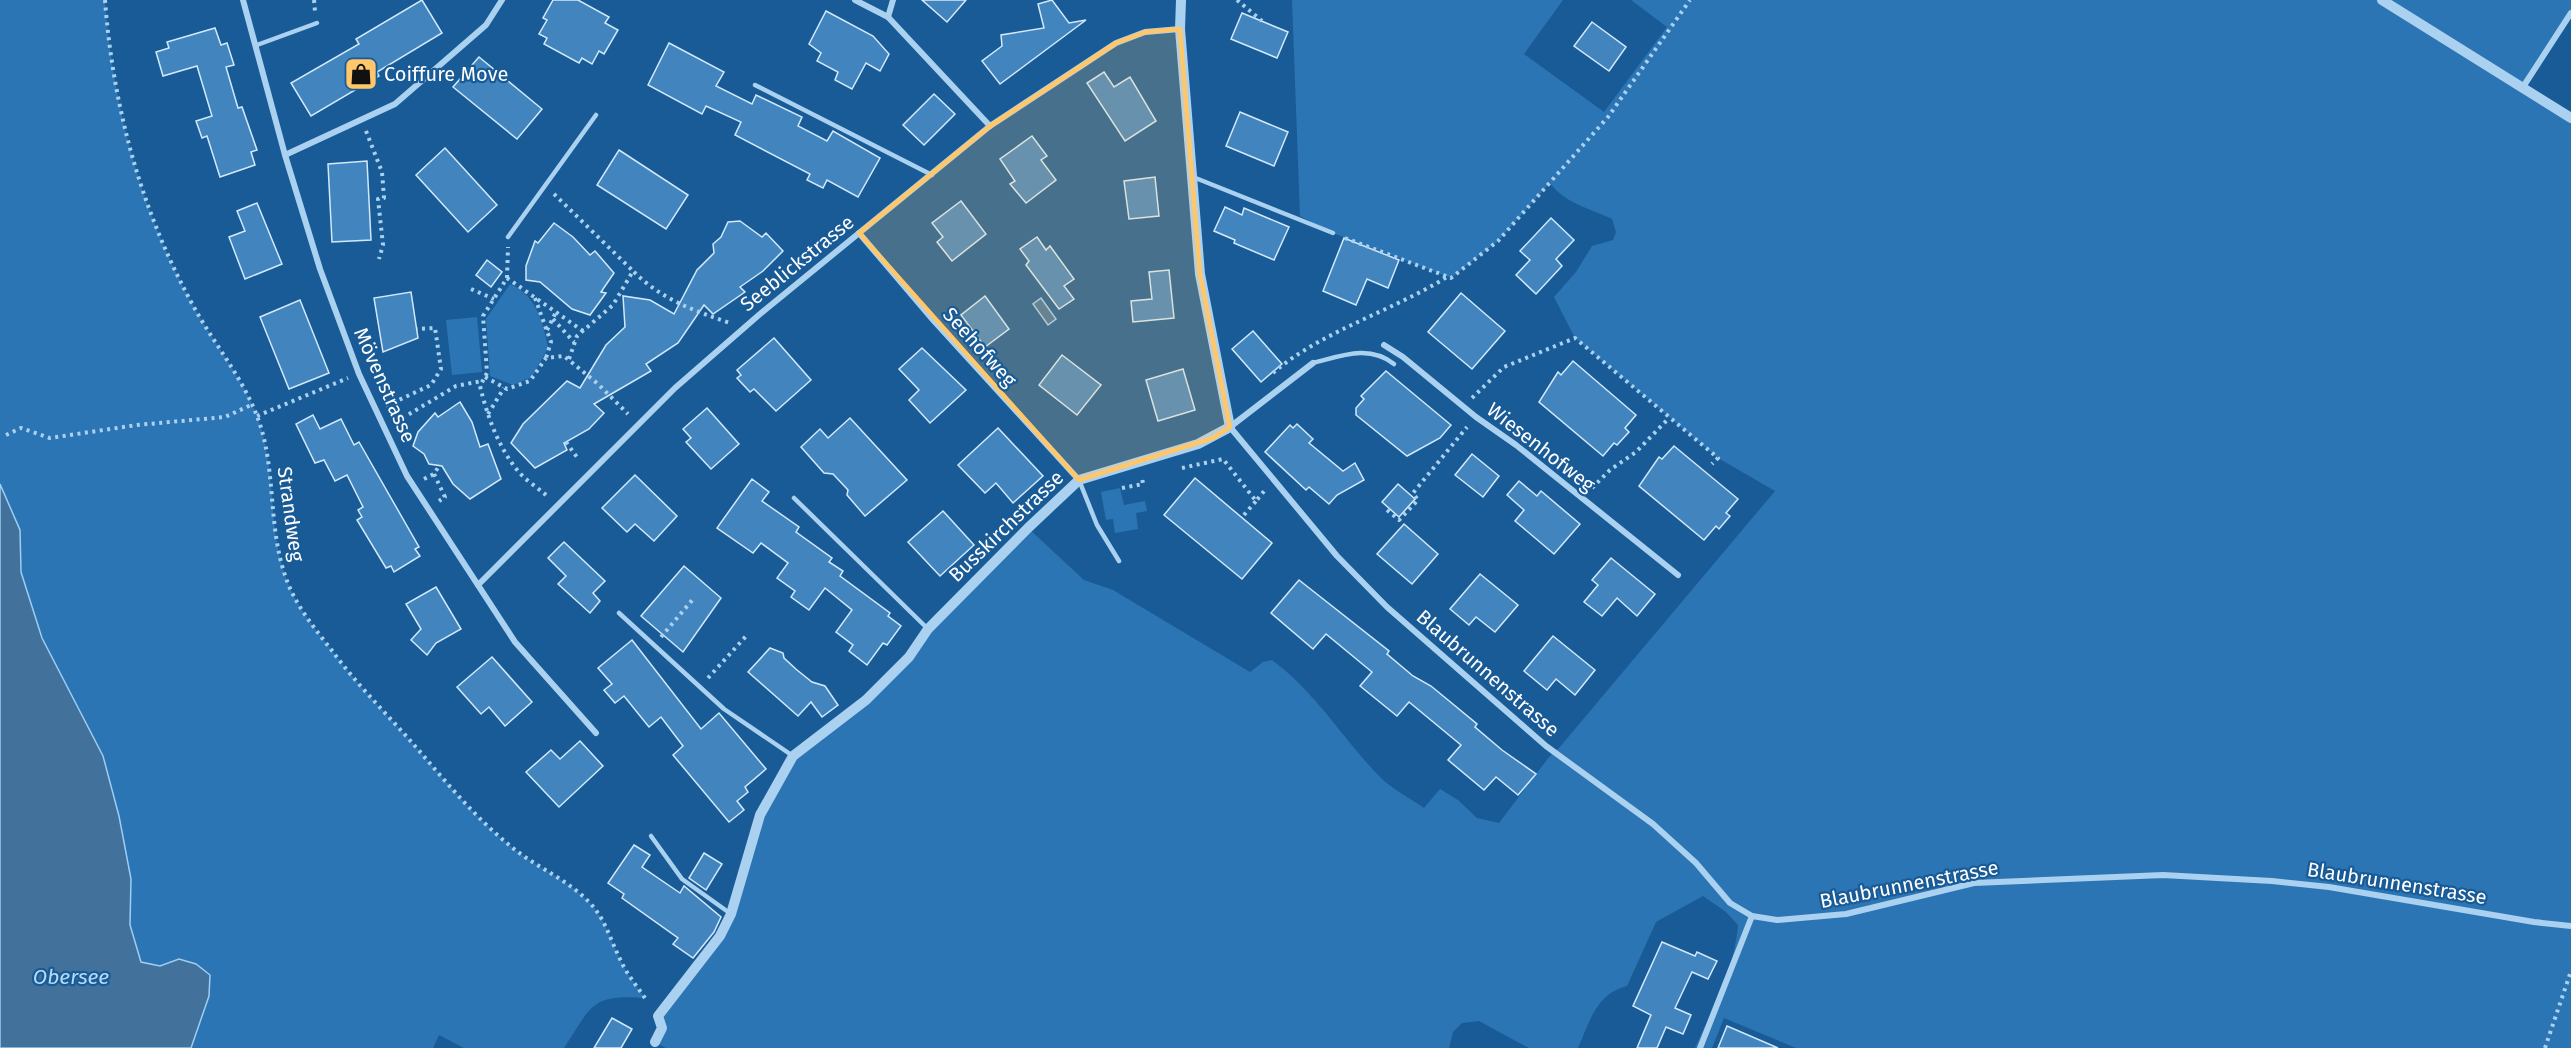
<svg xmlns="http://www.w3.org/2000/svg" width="2571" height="1048" viewBox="0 0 2571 1048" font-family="'Fira Sans',sans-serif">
<rect width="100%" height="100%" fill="#195b96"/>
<g fill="#2c75b4">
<path d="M0,0H105C113,108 142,214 195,309C215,345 242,377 257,416C277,467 267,526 286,578C295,605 316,630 333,652C355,682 382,709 407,737C439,773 470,813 508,844C533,866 566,878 589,902C605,918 610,939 620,959C626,973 636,985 645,998C590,994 592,1006 564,1048H464L439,1035L433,1048H8L0,1031Z"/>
<path d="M1292,0H1563L1524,54L1604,112L1667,27L1631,0H2571V13L2523,87L2571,118V1048H1796L1724,1018L1712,1048H1695C1712,1009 1735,968 1738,925L1726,912L1703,896L1656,922L1627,986C1596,994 1590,1021 1578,1048H1529L1479,1021L1462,1023L1453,1032L1449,1048H666L655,1042L658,1016L720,936L750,843L793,756L866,700L1028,528L1084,580L1113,590L1250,672L1263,662L1272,660C1316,692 1344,741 1382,779C1394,790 1411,799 1424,808L1440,789L1458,800L1477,818L1499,823L1549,757L1559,748L1775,491L1718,458L1575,338L1554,297L1576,272L1592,246L1613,240L1616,232L1612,219C1589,208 1566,204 1550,183L1498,241L1451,278L1333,233L1300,216Z"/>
<path d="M510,284C536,295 543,322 548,348L532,377L513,385L490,376L486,319Z"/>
<polygon points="477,317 482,372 452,375 446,320"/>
<polygon points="1120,488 1124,505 1145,501 1147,511 1136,513 1138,529 1115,533 1113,519 1106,520 1101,492"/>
</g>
<g fill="#42719b" stroke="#9ecdf3" stroke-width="1.5">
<polygon points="1041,298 1056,319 1048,325 1033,304"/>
<polygon points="0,484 20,530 21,572 42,638 103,756 119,816 131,879 130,925 141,962 160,966 179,959 196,964 210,975 209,996 191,1048 0,1048"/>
</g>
<g fill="#4284bd" stroke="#d2e9fb" stroke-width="1.5">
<polygon points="422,0 442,33 377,72 379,76 311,116 291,83 359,44 356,39"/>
<polygon points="553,0 578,0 609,17 605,23 618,30 604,54 599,51 592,64 582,58 579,63 544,44 547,38 539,34 547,20 543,18"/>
<polygon points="922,0 966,0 947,22"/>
<polygon points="1052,0 1069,23 1086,20 1000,84 982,61 1002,46 1001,35 1044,28 1038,4"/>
<polygon points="826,11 873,36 889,54 880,71 866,63 852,89 835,80 838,72 817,61 821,53 809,44"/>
<polygon points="1242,13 1288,32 1277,58 1231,39"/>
<polygon points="1592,22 1626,47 1609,71 1574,46"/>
<polygon points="215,28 221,45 227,43 234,65 226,67 238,108 242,107 257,150 251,152 255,165 220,177 207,136 202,138 196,121 212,116 197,66 163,76 156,52 169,48 167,42"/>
<polygon points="669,43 724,72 716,86 752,104 756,95 802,117 798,126 827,141 833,131 880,158 858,197 827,180 823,188 807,180 810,174 735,135 741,122 706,106 702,114 648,85"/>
<polygon points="479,57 542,109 517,139 453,87"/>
<polygon points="1104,72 1114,87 1130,77 1156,121 1125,141 1087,83"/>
<polygon points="934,94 955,114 924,145 903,125"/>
<polygon points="1240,112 1288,132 1274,166 1226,146"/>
<polygon points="1032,136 1047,156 1041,160 1056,180 1026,203 1010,184 1015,181 1000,159"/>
<polygon points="445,148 497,205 468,232 416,175"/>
<polygon points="619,150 688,195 666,229 597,185"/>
<polygon points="367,161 371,240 332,242 328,164"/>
<polygon points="1155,177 1159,216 1129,219 1124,181"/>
<polygon points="961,201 986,234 952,261 937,242 943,237 932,223"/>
<polygon points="257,203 282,264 245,279 229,237 245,231 237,211"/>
<polygon points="1225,207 1242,215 1244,208 1289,227 1274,260 1234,243 1235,240 1214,231"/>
<polygon points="1551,218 1574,240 1556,259 1562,266 1536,294 1516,275 1530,260 1520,251"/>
<polygon points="740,221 762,237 766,233 783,251 763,271 740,287 745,292 713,314 704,305 678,343 646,364 651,371 594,404 604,413 589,429 564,443 567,450 535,468 511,443 523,424 567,381 580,388 606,345 625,327 623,296 650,300 674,314 697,270 714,253 713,244 721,237 728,222"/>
<polygon points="554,223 573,237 590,255 595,251 614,273 601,292 606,293 590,315 572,309 540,282 526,280 526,266 535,241 538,243"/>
<polygon points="1037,237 1046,250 1050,246 1074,279 1064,286 1074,299 1059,309 1026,265 1029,261 1020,249"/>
<polygon points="1344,238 1399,260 1388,288 1367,279 1356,305 1323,291"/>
<polygon points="487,260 502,272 491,287 476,275"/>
<polygon points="1169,270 1174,318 1133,322 1131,301 1152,299 1149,272"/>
<polygon points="411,292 418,338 383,352 374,298"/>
<polygon points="1461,293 1505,331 1472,369 1428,332"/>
<polygon points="985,296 1009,329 985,347 961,315"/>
<polygon points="300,300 329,373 289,389 260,317"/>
<polygon points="1253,331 1282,364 1261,382 1232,349"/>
<polygon points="774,338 811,380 776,411 754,389 750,392 737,378 741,375 737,370"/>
<polygon points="922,348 966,390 930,423 909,400 919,390 899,369"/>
<polygon points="1062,355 1101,385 1077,415 1039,385"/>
<polygon points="1573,361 1636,415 1625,428 1629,432 1617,445 1614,443 1603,456 1539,402 1558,372 1561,375"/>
<polygon points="1183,369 1195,410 1158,421 1146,380"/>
<polygon points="1386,371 1451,425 1440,438 1407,456 1356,415 1356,408 1364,399 1361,396"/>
<polygon points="460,402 472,422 480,447 488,444 501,479 470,499 453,484 442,466 429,464 424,454 413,446 418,432 435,413 438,417"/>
<polygon points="707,408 739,444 711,469 686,442 691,438 683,429"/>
<polygon points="313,415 320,429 341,419 354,445 359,442 419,547 415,549 420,556 394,572 391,566 386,568 357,520 362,517 358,510 363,507 347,475 335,481 324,460 315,463 296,424"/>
<polygon points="850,418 907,480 865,516 847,495 848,490 833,474 824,473 801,447 820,429 828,438"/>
<polygon points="1297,424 1313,439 1309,443 1343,471 1355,463 1364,480 1337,495 1329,504 1309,487 1306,490 1265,452 1290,425 1293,428"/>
<polygon points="998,428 1043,476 1013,503 996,483 985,493 958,465"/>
<polygon points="1674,446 1738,499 1726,513 1730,516 1719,529 1716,526 1704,540 1639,486 1659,457 1662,459"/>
<polygon points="1472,454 1499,476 1483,497 1455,475"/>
<polygon points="635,475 677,516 654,541 635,524 627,532 602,508"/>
<polygon points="1195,478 1272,543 1242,579 1164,515"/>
<polygon points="752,479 769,492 762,501 799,527 796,532 832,558 829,562 843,571 840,576 890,613 888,616 901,626 887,645 883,643 867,665 849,651 853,645 836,632 852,610 825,588 809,610 791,597 795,591 777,578 788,563 761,543 753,553 717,528"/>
<polygon points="1519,481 1537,496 1541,491 1580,524 1554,554 1515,521 1524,510 1507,495"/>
<polygon points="1398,484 1415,499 1399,517 1382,502"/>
<polygon points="943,511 974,545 940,576 908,542"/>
<polygon points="1404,524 1438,554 1412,584 1377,554"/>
<polygon points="564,542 605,581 593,593 600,601 590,613 558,584 566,576 548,558"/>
<polygon points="1611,558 1655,594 1637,616 1617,598 1602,616 1584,602 1598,585 1592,580"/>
<polygon points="684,566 721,598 683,652 641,616"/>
<polygon points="1480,574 1518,605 1495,632 1476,617 1469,625 1450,609"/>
<polygon points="1299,580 1389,651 1387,654 1413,676 1431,686 1477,724 1475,727 1502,750 1536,774 1518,795 1496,777 1484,790 1448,760 1461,745 1409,702 1397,716 1360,686 1372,672 1326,634 1313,649 1271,613"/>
<polygon points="436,587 461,629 436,643 427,655 411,640 421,629 406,604"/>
<polygon points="1553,636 1595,670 1575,695 1556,679 1547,690 1524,671"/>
<polygon points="632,640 701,729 719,713 766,769 745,787 748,792 737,801 744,810 729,822 673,755 683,746 661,717 649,727 624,696 615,703 604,690 612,684 598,668"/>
<polygon points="770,648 783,653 784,658 797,670 812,682 825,686 838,705 822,717 811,702 798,716 748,672"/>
<polygon points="492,657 532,702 505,726 489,707 481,714 457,687"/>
<polygon points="580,741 603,766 559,807 526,772 551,750 560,759"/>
<polygon points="634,845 650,855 642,867 680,893 684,886 721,917 714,932 693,958 673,944 678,938 622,898 624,894 608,883"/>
<polygon points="704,853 722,864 706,890 689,878"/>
<polygon points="1662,942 1695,956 1697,952 1717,961 1708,979 1692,972 1675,1008 1691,1015 1683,1034 1666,1027 1657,1048 1637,1048 1651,1015 1633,1006"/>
<polygon points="612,1018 632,1029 621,1048 594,1048"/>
<polygon points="1727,1026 1778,1048 1718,1048"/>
</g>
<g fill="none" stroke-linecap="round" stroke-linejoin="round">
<g stroke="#abd1f0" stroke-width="4" stroke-dasharray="3 4.5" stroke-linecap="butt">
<path d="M105,0C113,108 142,214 195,309C215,345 242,377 257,416C277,467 267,526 286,578C295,605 316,630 333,652C355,682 382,709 407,737C439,773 470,813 508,844C533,866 566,878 589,902C605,918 610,939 620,959C626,973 636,985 645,998"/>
<polyline points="314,0 315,11"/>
<polyline points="1237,0 1262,21"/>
<polyline points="366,131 382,172 384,198 378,199 383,245 379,259"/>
<polyline points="554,194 633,271"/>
<polyline points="1345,238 1451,278 1498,241 1608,117 1690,0"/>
<polyline points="507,278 508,247"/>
<polyline points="471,289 494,299"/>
<polyline points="535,298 551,342 546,358"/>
<polyline points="553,319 574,342"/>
<polyline points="547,330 556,312"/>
<path d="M569,359L577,336L613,305L633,271C661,299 692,310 730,323"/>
<path d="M1273,373C1320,332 1392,311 1447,277"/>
<polyline points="485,377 507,389 530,381 546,358 564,356 598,384 628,414"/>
<polyline points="1472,398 1504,367 1575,338 1718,458 1712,464"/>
<polyline points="386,406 431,385 441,369 435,328 417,329"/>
<polyline points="488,414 504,388"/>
<polyline points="257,416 348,378"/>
<polyline points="396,422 456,386 482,381"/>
<polyline points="6,435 21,428 50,438 137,425 225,417 251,405"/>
<polyline points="566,442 579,460"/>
<polyline points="1182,468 1223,459 1256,501 1265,490"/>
<polyline points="434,474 445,497 439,501"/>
<polyline points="424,479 434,474 439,466"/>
<polyline points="1122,488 1143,484 1142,477"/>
<polyline points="1592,488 1610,470 1636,452 1669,418"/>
<path d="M546,495C537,487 525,480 518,471C498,447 487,415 480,386L487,373L483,316L507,278L583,331"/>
<polyline points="1387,510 1399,520 1418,500 1413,493 1467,427"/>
<polyline points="1244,515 1256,501"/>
<polyline points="661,637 694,598"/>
<polyline points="708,678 748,634"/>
<polyline points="2545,1048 2571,971"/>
</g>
<g stroke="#abd1f0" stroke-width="4.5">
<polyline points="257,45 317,23"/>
<polyline points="755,85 932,175"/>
<polyline points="1193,177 1333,233"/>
<polyline points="508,237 596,115"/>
<path d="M1313,363C1341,356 1369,344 1394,364"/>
<polyline points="1079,480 1097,525 1119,561"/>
<polyline points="794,498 928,629"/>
<polyline points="619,613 724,709 793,756"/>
<polyline points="651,836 682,879 731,914"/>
</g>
<g stroke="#abd1f0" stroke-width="6">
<polyline points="243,0 285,155 320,269 359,374 407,476 515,642 596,733"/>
<polyline points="855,0 888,17 990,126"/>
<polyline points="888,17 893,0"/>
<polyline points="2523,87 2571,13"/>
<polyline points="285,155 395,104 486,25 502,0"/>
<polyline points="859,233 934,321 1079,480"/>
<polyline points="1384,345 1403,357 1476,417 1516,445 1678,575"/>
<polyline points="1313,363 1230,427 1337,556 1387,607 1546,746 1653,824 1696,863 1730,903 1752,916 1777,920 1846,914 1974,883 2163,875 2272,881 2329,887 2534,922 2571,926"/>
<polyline points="478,585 675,388 760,314 990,126 1116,43 1145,32 1180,29"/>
<polyline points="1700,1048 1752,916"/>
</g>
<g stroke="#abd1f0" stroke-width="10">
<polyline points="2382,0 2571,118"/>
<polyline points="655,1042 662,1028 658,1016 720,936 731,914 760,815 793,756 866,700 909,657 928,629 1028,528 1079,480 1198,444 1230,427 1200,274 1180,29 1181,0"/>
</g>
</g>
<path fill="#ffc76a" fill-opacity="0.2" stroke="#ffc76a" stroke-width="4.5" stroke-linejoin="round" d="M1180,29L1200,274L1230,427L1213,438L1079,480L859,233L990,126L1116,43L1145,32Z"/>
<defs>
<g id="shop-square" transform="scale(1.725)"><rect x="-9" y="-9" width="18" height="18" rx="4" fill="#ffc76a" stroke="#195b96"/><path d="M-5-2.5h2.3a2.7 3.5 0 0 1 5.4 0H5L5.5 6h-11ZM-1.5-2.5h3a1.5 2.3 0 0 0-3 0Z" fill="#111"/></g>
</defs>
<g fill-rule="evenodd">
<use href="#shop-square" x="361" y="74"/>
</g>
<g text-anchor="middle" stroke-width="4.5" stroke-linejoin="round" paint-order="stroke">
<g font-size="20" fill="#fff" stroke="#195b96" text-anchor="start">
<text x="384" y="81">Coiffure Move</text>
</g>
<g font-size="20" fill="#fff" stroke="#195b96">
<text transform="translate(797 263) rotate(-39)" y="7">Seeblickstrasse</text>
<text transform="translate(980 347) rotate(48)" y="7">Seehofweg</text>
<text transform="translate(385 385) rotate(66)" y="7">Mövenstrasse</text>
<text transform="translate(1541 447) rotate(38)" y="7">Wiesenhofweg</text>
<text transform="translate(291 514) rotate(82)" y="7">Strandweg</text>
<text transform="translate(1006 526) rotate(-44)" y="7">Busskirchstrasse</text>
<text transform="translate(1488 673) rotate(41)" y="7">Blaubrunnenstrasse</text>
<text transform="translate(2397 883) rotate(9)" y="7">Blaubrunnenstrasse</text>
<text transform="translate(1909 884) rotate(-11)" y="7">Blaubrunnenstrasse</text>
</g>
<g font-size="21" font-style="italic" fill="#b7daf7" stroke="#195b96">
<text x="71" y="984">Obersee</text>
</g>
</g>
</svg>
